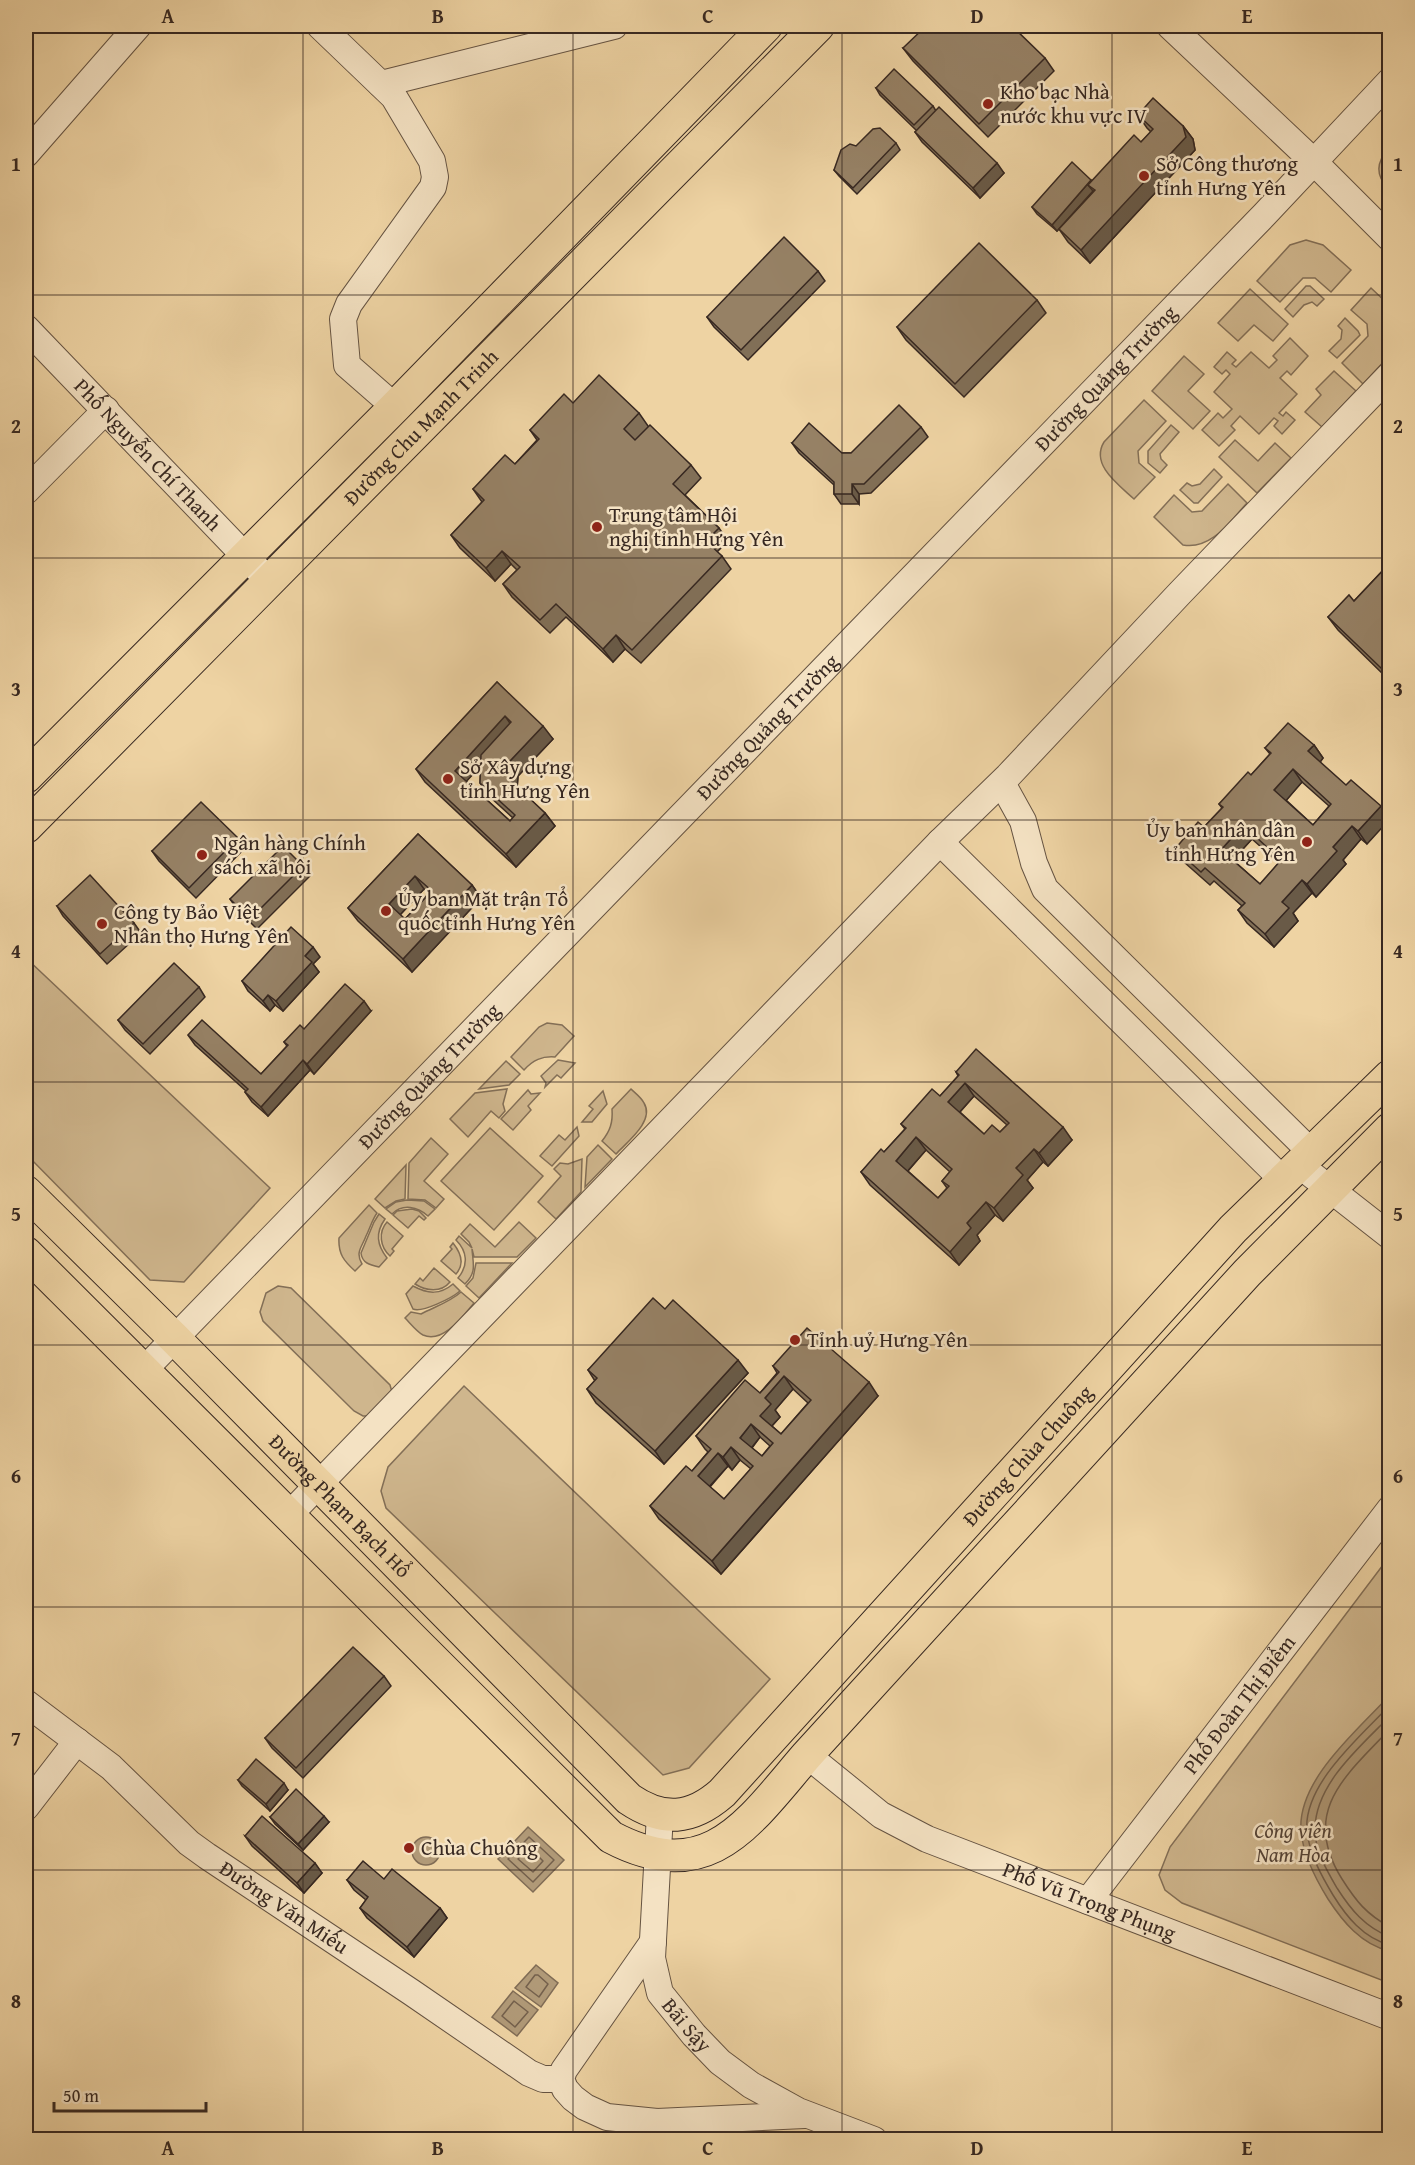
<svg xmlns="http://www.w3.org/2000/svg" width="1415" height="2165" viewBox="0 0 1415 2165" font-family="'Gentium Book Plus',serif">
<rect width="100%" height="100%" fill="#eed3a3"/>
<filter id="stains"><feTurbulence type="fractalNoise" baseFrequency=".00333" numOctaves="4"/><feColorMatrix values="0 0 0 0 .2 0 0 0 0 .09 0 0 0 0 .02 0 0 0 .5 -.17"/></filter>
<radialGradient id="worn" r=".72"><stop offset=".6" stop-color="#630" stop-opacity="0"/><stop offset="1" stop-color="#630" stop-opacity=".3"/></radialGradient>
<g fill="#cfb68d" stroke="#836f57" stroke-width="1.5">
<path d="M1389,148V189C1375,176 1376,162 1389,148Z"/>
<polygon points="1306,240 1323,245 1351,270 1331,292 1315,278 1303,278 1280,302 1257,281 1290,245"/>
<polygon points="1306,286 1310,286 1324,299 1317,306 1312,302 1304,305 1293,317 1285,309"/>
<polygon points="1371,288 1389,305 1389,356 1363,384 1342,363 1368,336 1367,324 1351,310"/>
<polygon points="1250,289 1288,324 1273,341 1254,325 1238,341 1218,323"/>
<polygon points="1345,318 1358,331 1360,335 1337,358 1329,351 1341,339 1342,330 1338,326"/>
<polygon points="1290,338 1308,356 1291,375 1287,371 1280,378 1297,394 1279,413 1283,416 1286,412 1295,420 1282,434 1274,426 1278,421 1274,418 1259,434 1240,416 1231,426 1235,430 1219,446 1202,430 1218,413 1223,418 1232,409 1214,392 1230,374 1226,370 1222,374 1214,367 1227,352 1236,360 1232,364 1236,367 1251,352 1269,368 1277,360 1273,356"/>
<polygon points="1184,356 1204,374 1188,391 1210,411 1193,429 1152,391"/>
<polygon points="1334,371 1356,391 1322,427 1305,412 1321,395 1316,389"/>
<path d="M1144,400L1166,421L1138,451L1139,463L1155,477L1134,499C1119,485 1090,465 1104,442Z"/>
<polygon points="1171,425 1179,432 1160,454 1161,459 1167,465 1160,473 1148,463 1148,451"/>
<polygon points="1235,440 1258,461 1275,443 1291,458 1257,493 1219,457"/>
<polygon points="1214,469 1222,477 1198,503 1194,503 1180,490 1187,483 1192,486 1200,484"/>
<path d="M1228,484L1247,503C1230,521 1212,550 1183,545L1154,517L1174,495L1192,512L1202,511Z"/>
<polygon points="26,958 270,1188 184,1282 150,1280 26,1154"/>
<path d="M547,1023L562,1025L574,1036L555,1057C542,1056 533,1060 524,1070L511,1057L539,1027Z"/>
<polygon points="558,1060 575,1063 561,1078 557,1075 545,1087 546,1083 541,1076"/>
<polygon points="506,1061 520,1074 509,1085 479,1089"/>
<polygon points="507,1089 503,1104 505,1111 499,1118 491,1111 468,1137 450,1119 475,1093"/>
<path d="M631,1089C635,1093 641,1097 644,1103C655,1121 627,1142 616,1154L602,1141C610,1131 613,1123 612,1109Z"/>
<polygon points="528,1090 531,1094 540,1093 528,1106 531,1110 513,1130 501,1119"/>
<polygon points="603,1091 607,1104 592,1122 582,1122 593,1109 589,1106"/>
<polygon points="577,1127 579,1136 552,1166 540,1156 559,1135 565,1140"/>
<polygon points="490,1128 543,1176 494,1230 441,1181"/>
<polygon points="431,1138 448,1154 424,1181 444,1199 436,1208 425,1200 408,1199 409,1163"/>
<polygon points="598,1145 612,1159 585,1187 587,1157"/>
<polygon points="582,1159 581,1192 556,1219 538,1202 561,1176 554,1169 560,1163 568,1164"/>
<polygon points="406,1165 405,1199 396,1201 385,1208 375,1199"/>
<path d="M407,1200L424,1201L435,1209L428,1216C418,1207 403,1203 392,1214L386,1209L396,1202Z"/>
<path d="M369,1205L377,1213C372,1220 370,1228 366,1236C362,1247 355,1252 362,1264L355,1271C344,1261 338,1254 339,1238Z"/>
<polygon points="412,1209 419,1211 426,1218 424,1220 419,1216 408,1228 393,1215 397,1211"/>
<path d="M379,1214L385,1219C375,1233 377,1245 387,1258L379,1267C370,1265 362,1263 361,1253L374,1222Z"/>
<path d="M387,1222L403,1236L392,1249L394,1251L390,1256C380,1247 378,1232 387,1222Z"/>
<path d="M519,1222L536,1238L517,1257H474L472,1249C473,1264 477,1272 465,1284L458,1278C469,1265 467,1251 456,1240L459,1236L472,1248L469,1242L461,1234L470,1224L495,1247Z"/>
<path d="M453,1243C461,1253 465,1264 456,1274L441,1261L452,1249L450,1247Z"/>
<polygon points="476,1263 512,1263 479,1298 466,1286 473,1278"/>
<path d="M434,1268L450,1282C441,1293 426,1291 415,1284L420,1278L423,1281Z"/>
<path d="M453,1284L460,1291C452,1298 422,1313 413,1309L406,1294L413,1286C428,1294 440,1295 453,1284Z"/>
<polygon points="278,1286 291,1288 390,1385 392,1392 370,1416 363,1416 354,1411 263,1321 260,1312 266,1293"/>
<path d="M461,1292L474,1303C463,1316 443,1344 423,1335C417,1332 410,1323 405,1318L411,1312L421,1314C434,1307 450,1302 461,1292Z"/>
<polygon points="464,1386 770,1679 689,1768 663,1775 386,1508 381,1491 388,1467"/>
<polygon points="1389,1557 1389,1983 1182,1903 1165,1890 1159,1875 1170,1847"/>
</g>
<g fill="#b09977" stroke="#806c55" stroke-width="1.5">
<path d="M1389,1696V1951C1361,1944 1343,1922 1328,1899C1315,1878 1303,1855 1301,1831C1297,1780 1358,1730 1389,1696Z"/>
<polygon points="528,1827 564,1860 533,1892 498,1859"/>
<circle cx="426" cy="1851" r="14"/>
<polygon points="536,1965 558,1983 541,2007 515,1988"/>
<polygon points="513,1991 538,2010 517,2036 492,2017"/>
</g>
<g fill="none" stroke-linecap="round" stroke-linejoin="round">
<g stroke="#74604c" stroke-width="1.5">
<path d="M1390,1705C1361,1736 1302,1785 1307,1832C1310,1855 1321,1875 1333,1895C1346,1916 1363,1938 1390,1945"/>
<path d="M1390,1716C1361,1746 1316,1783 1315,1828C1314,1849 1327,1871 1337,1888C1351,1910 1365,1927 1390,1937"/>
<path d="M1390,1729C1345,1776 1300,1812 1342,1879C1356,1901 1366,1914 1390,1927"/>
<polygon points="529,1837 554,1860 533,1882 508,1859"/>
<polygon points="529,1847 543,1861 533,1872 518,1859"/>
<polygon points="535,1975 538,1975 548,1984 539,1997 526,1987"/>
<polygon points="514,2001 528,2012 515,2027 502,2016"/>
</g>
<g stroke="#655342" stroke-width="28">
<g id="minor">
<polyline points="320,26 394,97 432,161 435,177 433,187 349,304 343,319 347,365 395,407"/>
<polyline points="1170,26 1314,162 1390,238"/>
<polyline points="381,84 614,26"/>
<polyline points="26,154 138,26"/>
<path id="s1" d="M26,328L270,582"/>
<polyline points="26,491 106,410"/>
<polyline points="1002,783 1023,821 1034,863 1045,889 1311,1152"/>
<polyline points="940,842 1283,1180"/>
<polyline points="1298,1164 1390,1236"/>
<path id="s2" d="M143,1371L1265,214L1390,81"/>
<polyline points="288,1516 940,842 1008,776 1180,593 1390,375"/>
<path id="s3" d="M26,1703L111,1767L189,1843L207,1856L411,1992L529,2073L543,2079H561"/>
<path id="s4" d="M807,1755L881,1815L927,1839L1390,2017"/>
<polyline points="26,1807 77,1741"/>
<path id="s5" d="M660,1814L652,1958L660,1993L694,2035L720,2062L751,2085L798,2111L874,2140"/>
<path id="s6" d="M1088,1901L1390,1509"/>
<polyline points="653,1942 564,2070 561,2079 565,2089 573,2098 585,2107 607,2117 657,2122 804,2115"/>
</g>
</g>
<g stroke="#372821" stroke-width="34">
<g id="major">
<polyline points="26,777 395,407 766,26"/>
<path id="s7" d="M26,827L818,26"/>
<path id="s8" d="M26,1192L175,1339L629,1799C663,1822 691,1820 722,1793L1233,1229L1390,1076"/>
<path d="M26,1253L611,1837C709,1889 749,1822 807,1755L1247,1273L1390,1129"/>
</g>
</g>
<use href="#minor" stroke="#f4e2c3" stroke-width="26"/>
<use href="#major" stroke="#eed3a3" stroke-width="32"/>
</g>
<g fill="#816f57" stroke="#372821" stroke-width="1.5" fill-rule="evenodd">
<polygon points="903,48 1045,58 1054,71 988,137 913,61"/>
<polygon points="876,88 933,106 936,111 1004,173 980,198 922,142 915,132 917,131 880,95"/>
<path d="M1138,115L1183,126L1193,139L1195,150L1090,263L1068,242L1059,229L1057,231L1037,214L1032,207L1092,181L1141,142L1151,132L1147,128ZM1093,191V192L1062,225Z"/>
<polygon points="896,143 900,150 857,194 839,176 834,170 856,146"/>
<polygon points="818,271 825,281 748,360 714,327 707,317"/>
<polygon points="1037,300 1046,313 964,397 906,340 897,327"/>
<polygon points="573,403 639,413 648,426 691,465 701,478 685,495 719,528 728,541 717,552 722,556 731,569 641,663 625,649 613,662 566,617 550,633 512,597 503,584 517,570 511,564 495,581 460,548 451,535 482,502 473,489 515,464 537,440 530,430"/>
<polygon points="921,427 928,437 871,493 859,494 859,504 841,504 834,494 834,485 799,453 792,443 842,453 851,453"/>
<polygon points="1389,564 1389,680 1338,630 1328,617 1354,601"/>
<path d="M497,682L553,739L518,776L517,787L545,813L555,826L516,867L425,782L416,769ZM481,766L480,783L489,796L513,818L510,821L466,781Z"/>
<path d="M1314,745L1323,758L1320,762L1367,844L1361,839L1343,860L1346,864L1316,897L1312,893L1293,913L1298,921L1274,947L1247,923L1238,910L1242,906L1214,881L1210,885L1184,862L1175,849L1204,827L1222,808L1219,804L1251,775L1270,754L1265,748ZM1302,782L1329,806L1313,825L1286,800ZM1252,839L1279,863L1260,884L1233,860Z"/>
<path d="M418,834L472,885L481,898L412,972L358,921L348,908ZM424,889L429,893L405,919L400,915Z"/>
<polygon points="238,838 245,848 196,898 159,861 152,851"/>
<polygon points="303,866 310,876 257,929 237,909 230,899"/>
<polygon points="57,906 134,923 141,933 107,964 63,916"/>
<polygon points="320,957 313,964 319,972 283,1011 275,1005 270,1011 248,991 242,981"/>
<polygon points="199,987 205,997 150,1054 125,1030 118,1020"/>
<polygon points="371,1011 314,1074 310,1070 268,1116 252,1102 245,1092 246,1091 195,1045 188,1035 261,1074 287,1046 284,1042 304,1029"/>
<path d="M956,1072L1072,1140L1048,1166L1043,1162L1027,1180L1033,1188L1003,1221L995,1215L977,1235L980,1241L959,1265L870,1185L861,1172L884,1152L905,1129L901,1124L940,1096L958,1076ZM974,1096L1007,1125L1000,1132L984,1134L960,1112ZM926,1150L950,1172L942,1181L947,1188L938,1198L908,1171Z"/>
<polygon points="665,1309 748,1373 664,1464 596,1403 587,1389 595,1381 588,1370"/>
<path d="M773,1366L878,1396L721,1574L659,1519L650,1506L692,1471L708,1452L705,1449L696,1436L760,1393L777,1373ZM793,1389L808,1403L781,1434L772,1426L780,1417L775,1410ZM760,1437L770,1446L762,1456L752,1448ZM740,1460L751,1469L724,1499L710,1487L728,1466L732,1470Z"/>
<polygon points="384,1676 391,1686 303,1778 272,1748 265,1738"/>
<polygon points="238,1780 288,1790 270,1811 242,1786"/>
<polygon points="270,1817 329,1822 303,1850 275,1824"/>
<polygon points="245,1836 322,1873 304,1893 252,1846"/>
<polygon points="384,1879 440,1908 447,1918 414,1957 367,1918 360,1908 366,1900 354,1890 347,1880"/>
</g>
<g fill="#695a47" stroke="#372821" stroke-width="1.5">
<polygon points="1183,126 1193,139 1195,150 1090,263 1081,250"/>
<polygon points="997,163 1004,173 980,198 973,188"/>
<polygon points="1091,180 1096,187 1088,185 1093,191 1057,231 1052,225"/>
<polygon points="852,484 859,494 859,504 852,494"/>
<polygon points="502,551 511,564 495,581 486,568"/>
<polygon points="616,635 625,649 613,662 603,649"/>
<polygon points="505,716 514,729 464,784 455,771"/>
<polygon points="543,726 553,739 518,776 517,791 508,778 509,762"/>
<polygon points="1314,745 1323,758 1318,765 1308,751"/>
<polygon points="1293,769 1302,782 1284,803 1274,790"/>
<polygon points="1381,806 1389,820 1367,844 1358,831"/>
<polygon points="545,813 555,826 516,867 506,854"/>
<polygon points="1243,825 1252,839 1230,863 1221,850"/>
<polygon points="1352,826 1361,839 1343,860 1346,864 1316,897 1307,884 1333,847"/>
<polygon points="415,876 424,889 398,917 389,904"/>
<polygon points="1302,880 1312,893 1293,913 1298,921 1274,947 1265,934 1282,902"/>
<polygon points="472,885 481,898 412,972 403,959"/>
<polygon points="313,947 320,957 313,964 319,972 283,1011 276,1001 305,956"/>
<polygon points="268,995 275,1005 270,1011 263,1001"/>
<polygon points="364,1001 371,1011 314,1074 307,1064"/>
<polygon points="303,1060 310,1070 268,1116 261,1107"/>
<polygon points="965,1083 974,1096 957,1115 948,1102"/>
<polygon points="1063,1127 1072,1140 1048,1166 1039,1153"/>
<polygon points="916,1137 926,1150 905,1174 896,1161"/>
<polygon points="1034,1149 1043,1162 1027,1180 1033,1188 1003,1221 994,1208 1016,1168"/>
<polygon points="986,1202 995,1215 977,1235 980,1241 959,1265 950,1252 967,1223"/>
<polygon points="738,1360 748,1373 664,1464 655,1451"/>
<polygon points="784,1376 793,1389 775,1410 780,1417 769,1429 760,1416 765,1398"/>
<polygon points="869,1382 878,1396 721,1574 712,1561"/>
<polygon points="751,1424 760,1437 749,1451 740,1438"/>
<polygon points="731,1447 740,1460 732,1470 723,1457"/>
<polygon points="718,1453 728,1466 707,1489 698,1476"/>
<polygon points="284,1783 288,1790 270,1811 266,1804"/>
<polygon points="324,1816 329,1822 303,1850 298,1844"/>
<polygon points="315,1863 322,1873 304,1893 297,1883"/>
<polygon points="440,1908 447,1918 414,1957 407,1947"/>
</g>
<g fill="#968165" stroke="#372821" stroke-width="1.5" fill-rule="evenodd">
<polygon points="926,26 1012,26 1045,58 979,124 903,48"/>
<polygon points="894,69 933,106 914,125 876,88"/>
<polygon points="1153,98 1183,126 1186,137 1081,250 1059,229 1095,190 1088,185 1134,135 1141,142 1153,129 1138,115"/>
<polygon points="939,107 997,163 973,188 915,132"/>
<polygon points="880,128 896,143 853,188 834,170 841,150 850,144 856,146 873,129"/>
<polygon points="1072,162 1091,180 1052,225 1032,207"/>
<polygon points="784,237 818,271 741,350 707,317"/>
<polygon points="979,243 1037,300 955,384 897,327"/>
<polygon points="599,375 639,413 624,429 635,440 650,425 691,465 673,484 719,528 706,541 722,556 632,650 616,635 603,649 556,604 540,620 503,584 520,567 502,551 486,568 451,535 484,500 473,489 505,455 515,464 539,439 530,430 564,394 573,403"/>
<polygon points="899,405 921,427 864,484 852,484 852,494 834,494 834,482 792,443 809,423 842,453 851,453"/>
<polygon points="1389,564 1389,660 1381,668 1328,617 1349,595 1354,601"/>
<path d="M497,682L543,726L509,762L508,778L545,813L506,854L416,769ZM505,716L511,722L481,755L480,783L515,815L510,821L455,771Z"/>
<path d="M1288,723L1314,745L1308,751L1346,785L1351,780L1381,806L1358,831L1352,826L1333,847L1337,851L1307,884L1302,880L1282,902L1289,908L1265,934L1238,910L1245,903L1205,868L1201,872L1175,849L1198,822L1204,827L1223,807L1219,804L1248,772L1251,775L1271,753L1265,748ZM1293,769L1331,804L1313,825L1274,790ZM1243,825L1281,860L1260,884L1221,850Z"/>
<polygon points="201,802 238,838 189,888 152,851"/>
<path d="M418,834L472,885L403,959L348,908ZM415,876L432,891L405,919L389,904Z"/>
<polygon points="283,846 303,866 250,919 230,899"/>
<polygon points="90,875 134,923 100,954 57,906"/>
<polygon points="291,927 313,947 305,956 312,962 276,1001 268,995 263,1001 242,981"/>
<polygon points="174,963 199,987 143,1044 118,1020"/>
<polygon points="345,984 364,1001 307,1064 303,1060 261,1107 245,1092 248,1089 188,1035 202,1020 261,1074 288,1045 284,1042 300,1025 304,1029"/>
<path d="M976,1049L1063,1127L1039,1153L1034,1149L1016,1168L1023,1175L994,1208L986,1202L967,1223L971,1228L950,1252L861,1172L881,1149L884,1152L906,1128L901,1124L932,1089L940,1096L959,1075L956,1072ZM965,1083L1009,1123L1000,1132L992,1125L984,1134L948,1102ZM916,1137L952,1169L942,1181L949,1186L938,1198L896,1161Z"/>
<polygon points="653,1298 665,1309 673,1300 738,1360 655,1451 587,1389 597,1378 588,1370"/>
<path d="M807,1328L869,1382L712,1561L650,1506L686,1466L692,1471L711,1449L696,1436L745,1380L760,1393L779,1372L773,1366ZM784,1376L811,1400L781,1434L760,1416L771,1404L765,1398ZM751,1424L773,1443L762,1456L740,1438ZM731,1447L753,1466L724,1499L698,1476L718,1453L723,1457Z"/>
<polygon points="353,1647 384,1676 296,1768 265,1738"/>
<polygon points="256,1759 284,1783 266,1804 238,1780"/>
<polygon points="296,1789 324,1816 298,1844 270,1817"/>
<polygon points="262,1816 315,1863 297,1883 245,1836"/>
<polygon points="363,1861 384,1879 392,1869 440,1908 407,1947 360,1908 368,1897 347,1880"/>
</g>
<path fill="none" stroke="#372821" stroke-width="1.5" stroke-opacity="0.55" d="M303,26V2140M573,26V2140M842,26V2140M1112,26V2140M26,295H1390M26,558H1390M26,820H1390M26,1082H1390M26,1345H1390M26,1607H1390M26,1870H1390"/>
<g fill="#8f2418" stroke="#f4e2c3" stroke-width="2">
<circle cx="988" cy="104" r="6"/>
<circle cx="1144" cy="176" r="6"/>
<circle cx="597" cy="527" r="6"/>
<circle cx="448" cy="779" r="6"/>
<circle cx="1307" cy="842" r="6"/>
<circle cx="202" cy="855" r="6"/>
<circle cx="386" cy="911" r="6"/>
<circle cx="102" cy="924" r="6"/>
<circle cx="795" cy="1340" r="6"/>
<circle cx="409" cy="1848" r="6"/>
</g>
<g text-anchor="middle" stroke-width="5" stroke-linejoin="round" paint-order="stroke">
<g font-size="21" fill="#372821" stroke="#f4e2c3" text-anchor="start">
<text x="1000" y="99">Kho bạc Nhà<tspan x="1000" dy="24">nước khu vực IV</tspan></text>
<text x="1156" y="171">Sở Công thương<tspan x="1156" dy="24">tỉnh Hưng Yên</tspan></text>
<text x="609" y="522">Trung tâm Hội<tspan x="609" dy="24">nghị tỉnh Hưng Yên</tspan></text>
<text x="460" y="774">Sở Xây dựng<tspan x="460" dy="24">tỉnh Hưng Yên</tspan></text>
<text x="1295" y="837" text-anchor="end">Ủy ban nhân dân<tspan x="1295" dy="24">tỉnh Hưng Yên</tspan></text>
<text x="214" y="850">Ngân hàng Chính<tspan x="214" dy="24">sách xã hội</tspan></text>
<text x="398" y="906">Ủy ban Mặt trận Tổ<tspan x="398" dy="24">quốc tỉnh Hưng Yên</tspan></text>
<text x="114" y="919">Công ty Bảo Việt<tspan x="114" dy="24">Nhân thọ Hưng Yên</tspan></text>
<text x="807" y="1347">Tỉnh uỷ Hưng Yên</text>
<text x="421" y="1855">Chùa Chuông</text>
</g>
<g font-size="21" fill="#372821" stroke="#f4e2c3">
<text dy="7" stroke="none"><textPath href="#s2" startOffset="1383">Đường Quảng Trường</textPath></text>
<text dy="7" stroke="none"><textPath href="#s7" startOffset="562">Đường Chu Mạnh Trinh</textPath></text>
<text dy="7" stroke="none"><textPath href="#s1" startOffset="176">Phố Nguyễn Chí Thanh</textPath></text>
<text dy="7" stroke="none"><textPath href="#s2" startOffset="897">Đường Quảng Trường</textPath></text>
<text dy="7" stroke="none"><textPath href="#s2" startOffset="411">Đường Quảng Trường</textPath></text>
<text dy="7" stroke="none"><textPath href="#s8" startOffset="1413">Đường Chùa Chuông</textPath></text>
<text dy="7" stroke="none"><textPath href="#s8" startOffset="444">Đường Phạm Bạch Hổ</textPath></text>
<text dy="7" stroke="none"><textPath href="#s6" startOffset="248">Phố Đoàn Thị Điểm</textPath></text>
<text dy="7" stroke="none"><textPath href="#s4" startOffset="321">Phố Vũ Trọng Phụng</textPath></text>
<text dy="7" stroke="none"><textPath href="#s3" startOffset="330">Đường Văn Miếu</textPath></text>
<text dy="7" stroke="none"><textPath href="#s5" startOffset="222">Bãi Sậy</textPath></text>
</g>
<g font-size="21" font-style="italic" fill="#554437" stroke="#f4e2c3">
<text x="1293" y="1838">Công viên<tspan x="1293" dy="24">Nam Hòa</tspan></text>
</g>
</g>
<rect width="1415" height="2165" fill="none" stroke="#eed3a3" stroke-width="66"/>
<path d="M54 2102v9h152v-9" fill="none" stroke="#372821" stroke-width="3"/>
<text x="63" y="2102" font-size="18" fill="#372821" stroke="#f4e2c3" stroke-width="4.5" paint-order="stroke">50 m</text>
<rect x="33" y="33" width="1349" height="2099" fill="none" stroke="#372821" stroke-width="2"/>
<g font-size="20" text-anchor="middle" font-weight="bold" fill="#372821">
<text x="168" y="23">A</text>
<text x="438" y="23">B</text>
<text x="708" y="23">C</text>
<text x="977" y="23">D</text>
<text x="1247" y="23">E</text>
<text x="16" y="171">1</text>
<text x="1398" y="171">1</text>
<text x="16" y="433">2</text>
<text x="1398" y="433">2</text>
<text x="16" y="696">3</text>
<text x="1398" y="696">3</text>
<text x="16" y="958">4</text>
<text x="1398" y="958">4</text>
<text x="16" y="1221">5</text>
<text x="1398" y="1221">5</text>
<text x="16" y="1483">6</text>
<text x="1398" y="1483">6</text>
<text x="16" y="1745">7</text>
<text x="1398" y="1745">7</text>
<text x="16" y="2008">8</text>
<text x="1398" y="2008">8</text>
<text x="168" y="2155">A</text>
<text x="438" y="2155">B</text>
<text x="708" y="2155">C</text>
<text x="977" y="2155">D</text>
<text x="1247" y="2155">E</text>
</g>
<rect width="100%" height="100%" filter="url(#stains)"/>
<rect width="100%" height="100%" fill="url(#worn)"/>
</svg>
